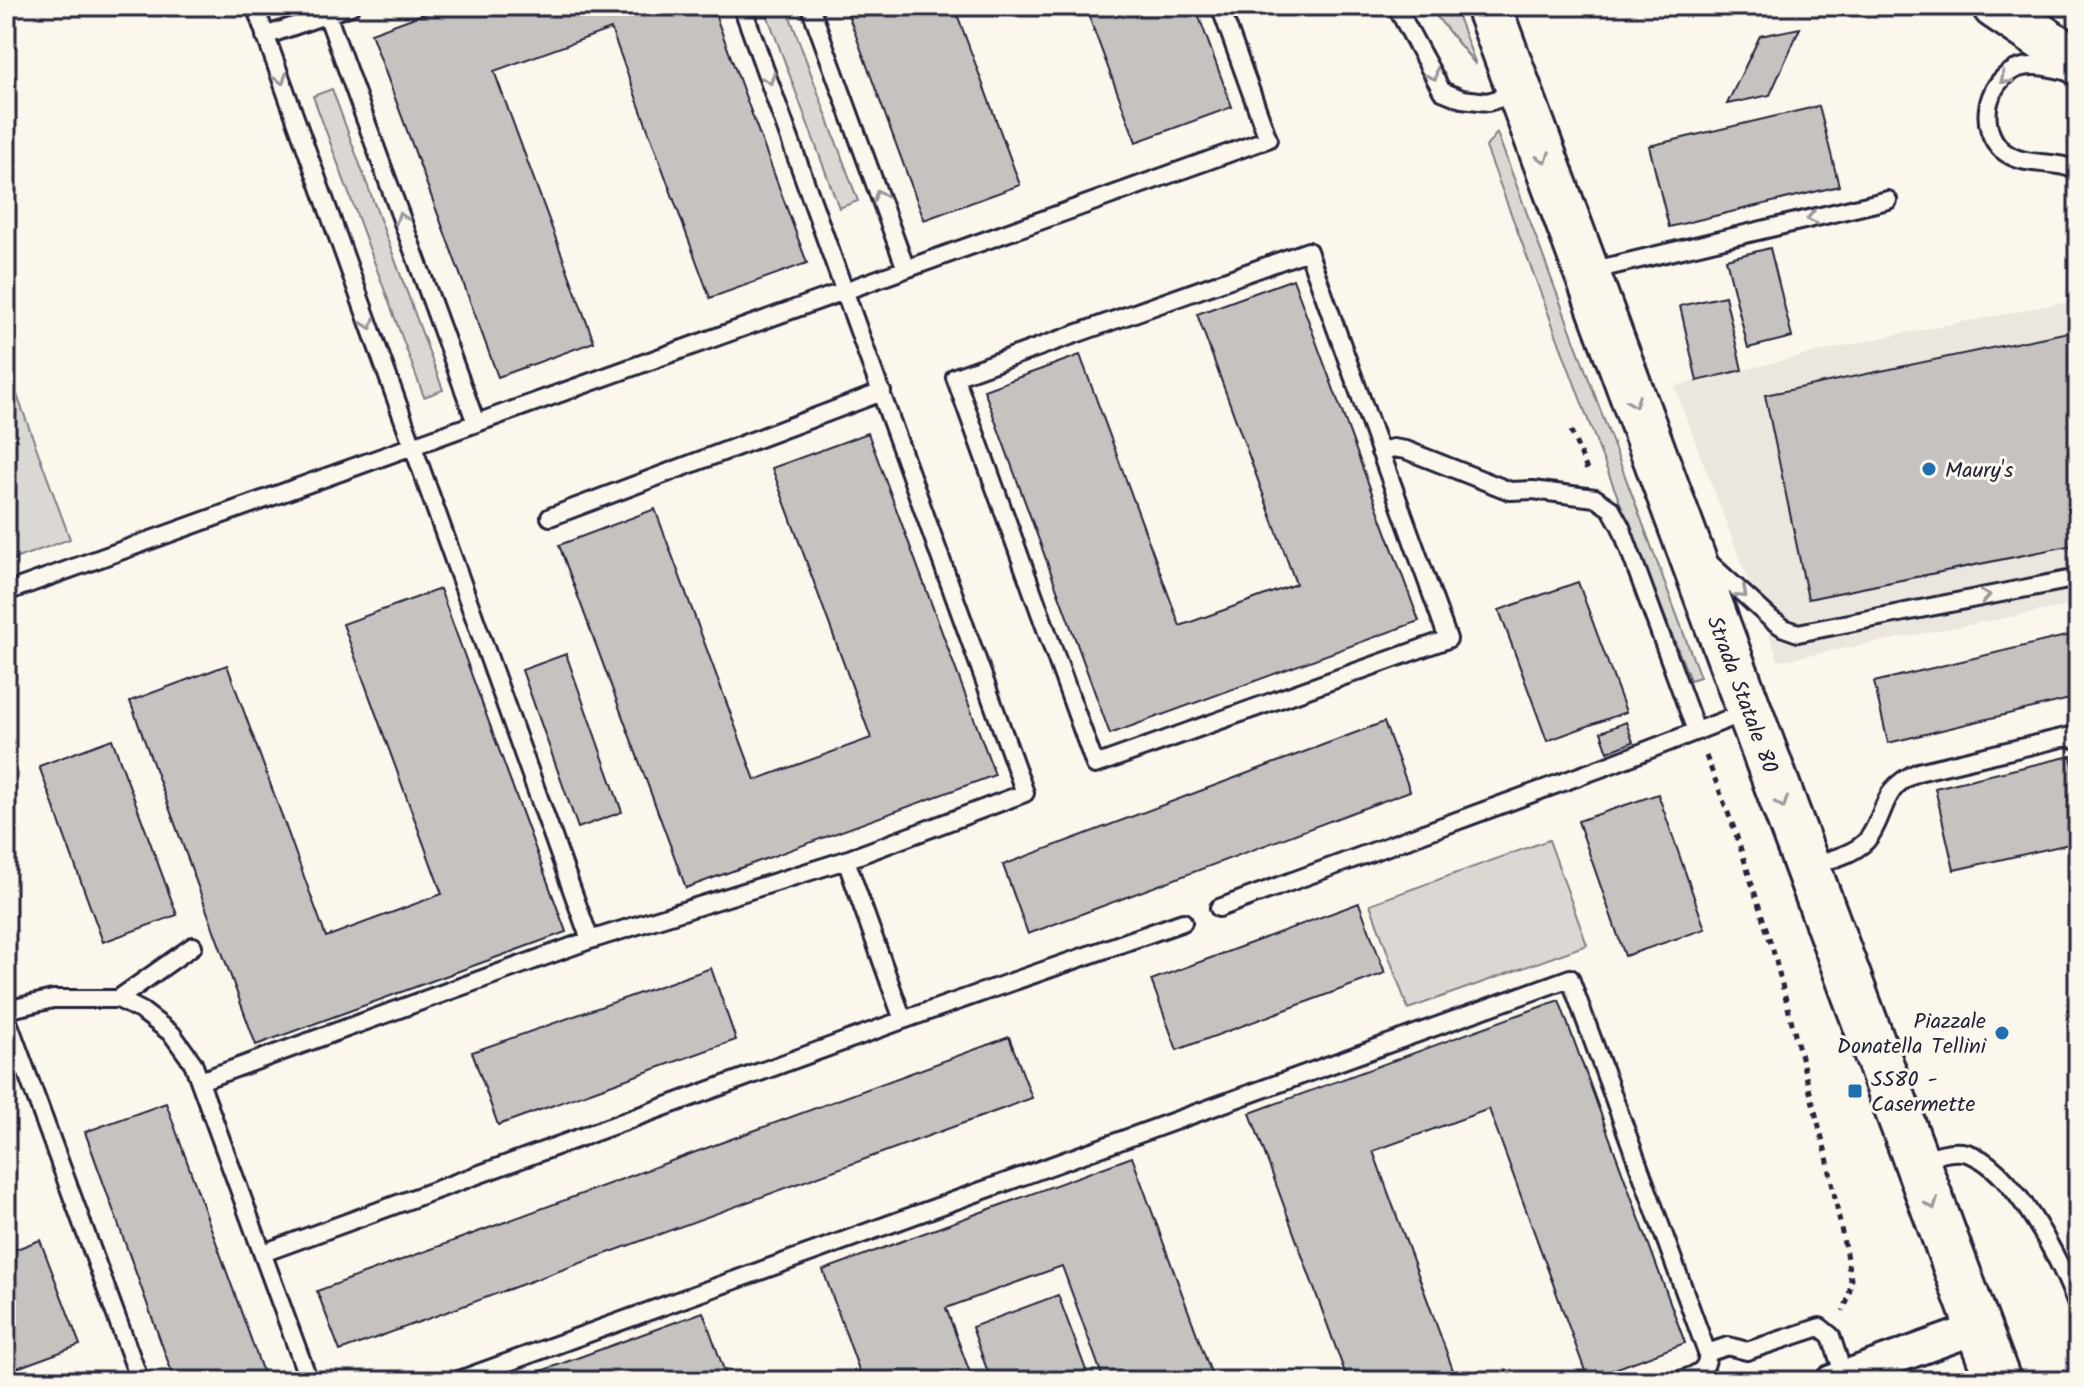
<svg xmlns="http://www.w3.org/2000/svg" width="2084" height="1387" font-family="Kalam,sans-serif">
	<style>
		.built { fill: #ebe7df }
		.green { fill: #dbd8d3; stroke: #7e7d87; stroke-width: 2 }
		.building { fill: #c6c2c0; stroke: #22223b; stroke-width: 2 }
		.lines { fill: none; stroke-linecap: round; stroke-linejoin: round }
		.service-casing { stroke: #22223b; stroke-width: 22 }
		.minor-casing { stroke: #22223b; stroke-width: 36 }
		.primary-casing { stroke: #22223b; stroke-width: 50 }
		.path { stroke: #22223b; stroke-width: 5; stroke-dasharray: 6 6; stroke-linecap: butt }
		.service { stroke: #fbf7ec; stroke-width: 16 }
		.minor { stroke: #fbf7ec; stroke-width: 30 }
		.primary { stroke: #fbf7ec; stroke-width: 44 }
		.oneway { stroke: #99979c }
		.poi-dot { fill: #1f6fb2; stroke: #fbf7ec; stroke-width: 3 }
		.labels { text-anchor: middle; stroke-width: 6; stroke-linejoin: round; paint-order: stroke }
		.poi-label { font-size: 22px; fill: #22223b; stroke: #fbf7ec; text-anchor: start }
		.street-label { font-size: 22px; fill: #22223b; stroke: #fbf7ec }
	</style>
	<rect width="100%" height="100%" fill="#fbf7ec"/>
	<filter id="ink" filterUnits="userSpaceOnUse"><feTurbulence type="fractalNoise" baseFrequency=".0125" numOctaves="2"/><feDisplacementMap in="SourceGraphic" scale="16" xChannelSelector="R" yChannelSelector="G"/><feConvolveMatrix kernelMatrix="1 2 1 2 8 2 1 2 1" color-interpolation-filters="sRGB"/></filter>
	<g filter="url(#ink)">
		<path class="built" d="M2078 300V604L1779 661 1674 386 1884 337Z"/>
		<path class="green" d="M764 6H786L858 201 839 208Z
			M1428 6H1454L1476 65Z
			M332 89 443 390 424 397 313 96Z
			M1497 133 1700 677 1690 680 1602 457 1486 147Z
			M6 365 70 539 6 562Z
			M1549 840 1587 945 1408 1009 1370 904Z"/>
		<path class="building" d="M445 6H712L807 263 710 298 611 29 494 71 594 342 498 377 371 33Z
			M845 6H954L1020 185 924 220Z
			M1085 6H1195L1232 107 1136 142Z
			M1800 28 1770 95 1727 104 1760 36Z
			M1819 106 1839 186 1669 227 1649 146Z
			M1770 248 1792 337 1748 348 1726 259Z
			M1293 279 1419 621 1110 734 984 390 1080 355 1180 626 1296 584 1197 314Z
			M1725 296 1742 370 1697 381 1680 306Z
			M2078 330V544L1808 599 1765 395Z
			M868 433 995 775 686 888 559 545 655 509 755 780 871 738 772 468Z
			M1578 582 1626 712 1547 741 1499 610Z
			M440 589 566 932 256 1045 130 701 227 665 326 937 442 894 343 624Z
			M2078 633V697L1888 743 1874 682Z
			M566 654 622 812 578 828 522 670Z
			M1384 722 1410 791 1028 934 1003 865Z
			M1626 722 1633 742 1608 752 1601 732Z
			M112 739 177 915 103 942 39 766Z
			M2071 756 2078 787V842L1954 870 1935 788Z
			M1658 794 1705 929 1625 956 1578 821Z
			M1359 903 1385 973 1177 1050 1151 980Z
			M711 968 736 1040 498 1125 472 1052Z
			M1559 1000 1685 1343 1588 1379 1489 1109 1373 1151 1457 1381H1348L1250 1113Z
			M1009 1037 1032 1098 340 1351 317 1291Z
			M166 1103 266 1381H175L85 1132Z
			M1132 1157 1214 1381H1104L1062 1266 946 1308 973 1381H863L823 1270Z
			M40 1240 80 1345 6 1372V1253Z
			M1058 1295 1090 1381H991L972 1327Z
			M703 1312 728 1381H514Z"/>
		<g class="lines">
			<g class="service-casing">
				<path id="service" d="M255 6 590 940
					M324 6 476 423
					M810 6 906 269
					M1396 6 1442 91 1462 99 1488 102 1517 93
					M265 36 351 6
					M2069 72C2052 68 2031 62 2014 70 1985 85 1978 128 2002 150 2024 169 2053 158 2078 171
					M1308 251 1448 639 1095 765 955 377Z
					M1590 271 1888 200
					M1380 452 1393 448 1406 450 1510 491 1533 490 1595 498 1611 509 1621 527 1696 731
					M550 517 882 392
					M1706 560 1772 620 1784 628 1798 633 2078 578
					M6 592 1268 139 1220 6
					M846 860 903 1020
					M1807 867C1826 860 1858 855 1870 836 1888 808 1881 788 1918 772L2066 737 2078 740
					M1219 908 1604 767 1746 712
					M118 999 193 946
					M6 1010 53 999H118L142 1011 172 1034 193 1063 309 1381
					M6 1016 140 1381
					M200 1081 590 940 846 860 1025 793 742 6
					M1918 1162C1933 1156 1950 1149 1967 1153 2012 1165 2064 1266 2078 1308
					M263 1253 903 1020 1183 922
					M1707 1353 1728 1346 1747 1351 1820 1327 1831 1336 1844 1376
					M456 1381 1570 978 1707 1353C1709 1372 1694 1375 1678 1381"/>
			</g>
			<g class="minor-casing">
				<path id="minor" d="M1831 1381 1978 1328"/>
			</g>
			<g class="primary-casing">
				<g id="primary">
					<path id="s1" d="M1488 6 1998 1381"/>
					<path d="M1995 6 2078 62"/>
				</g>
			</g>
			<path class="path" d="M1571 431 1587 470
				M1706 756 1735 831 1773 950 1827 1157 1851 1279 1849 1297 1843 1311"/>
			<use href="#service" class="service"/>
			<use href="#minor" class="minor"/>
			<use href="#primary" class="primary"/>
		</g>
		<defs><path id="oneway-chevron" d="M-2-3.5L2.5 0L-2 3.5" fill="none" stroke-width="1.6" stroke-linecap="round" stroke-linejoin="round" transform="scale(2)"/></defs>
		<g class="oneway">
			<use href="#oneway-chevron" transform="translate(1433 75) rotate(61)"/>
			<use href="#oneway-chevron" transform="translate(281 79) rotate(70)"/>
			<use href="#oneway-chevron" transform="translate(769 79) rotate(70)"/>
			<use href="#oneway-chevron" transform="translate(2005 79) rotate(138)"/>
			<use href="#oneway-chevron" transform="translate(1544 158) rotate(70)"/>
			<use href="#oneway-chevron" transform="translate(879 195) rotate(-110)"/>
			<use href="#oneway-chevron" transform="translate(401 218) rotate(-110)"/>
			<use href="#oneway-chevron" transform="translate(1812 218) rotate(167)"/>
			<use href="#oneway-chevron" transform="translate(369 324) rotate(70)"/>
			<use href="#oneway-chevron" transform="translate(1634 402) rotate(70)"/>
			<use href="#oneway-chevron" transform="translate(1742 593) rotate(42)"/>
			<use href="#oneway-chevron" transform="translate(1985 596) rotate(-11)"/>
			<use href="#oneway-chevron" transform="translate(1782 803) rotate(70)"/>
			<use href="#oneway-chevron" transform="translate(1932 1204) rotate(69)"/>
		</g>
	</g>
	<g class="poi-dot">
		<circle cx="1929" cy="469" r="8"/>
		<circle cx="2002" cy="1033" r="8"/>
		<rect x="1847" y="1083" width="16" height="16" rx="4"/>
	</g>
	<g class="labels">
		<g class="poi-label">
			<text x="1945" y="477">Maury's</text>
			<text x="1986" y="1028" text-anchor="end">Piazzale<tspan x="1986" dy="25">Donatella Tellini</tspan></text>
			<text x="1871" y="1086">SS80 -<tspan x="1871" dy="25">Casermette</tspan></text>
		</g>
		<g class="street-label">
			<text dy="8" stroke="none"><textPath href="#s1" startOffset="734">Strada Statale 80</textPath></text>
		</g>
	</g>
	<rect width="2084" height="1387" fill="none" stroke="#fbf7ec" stroke-width="32"/>
	<rect x="16" y="16" width="2052" height="1355" fill="none" stroke="#22223b" stroke-width="3" filter="url(#ink)"/>
</svg>
